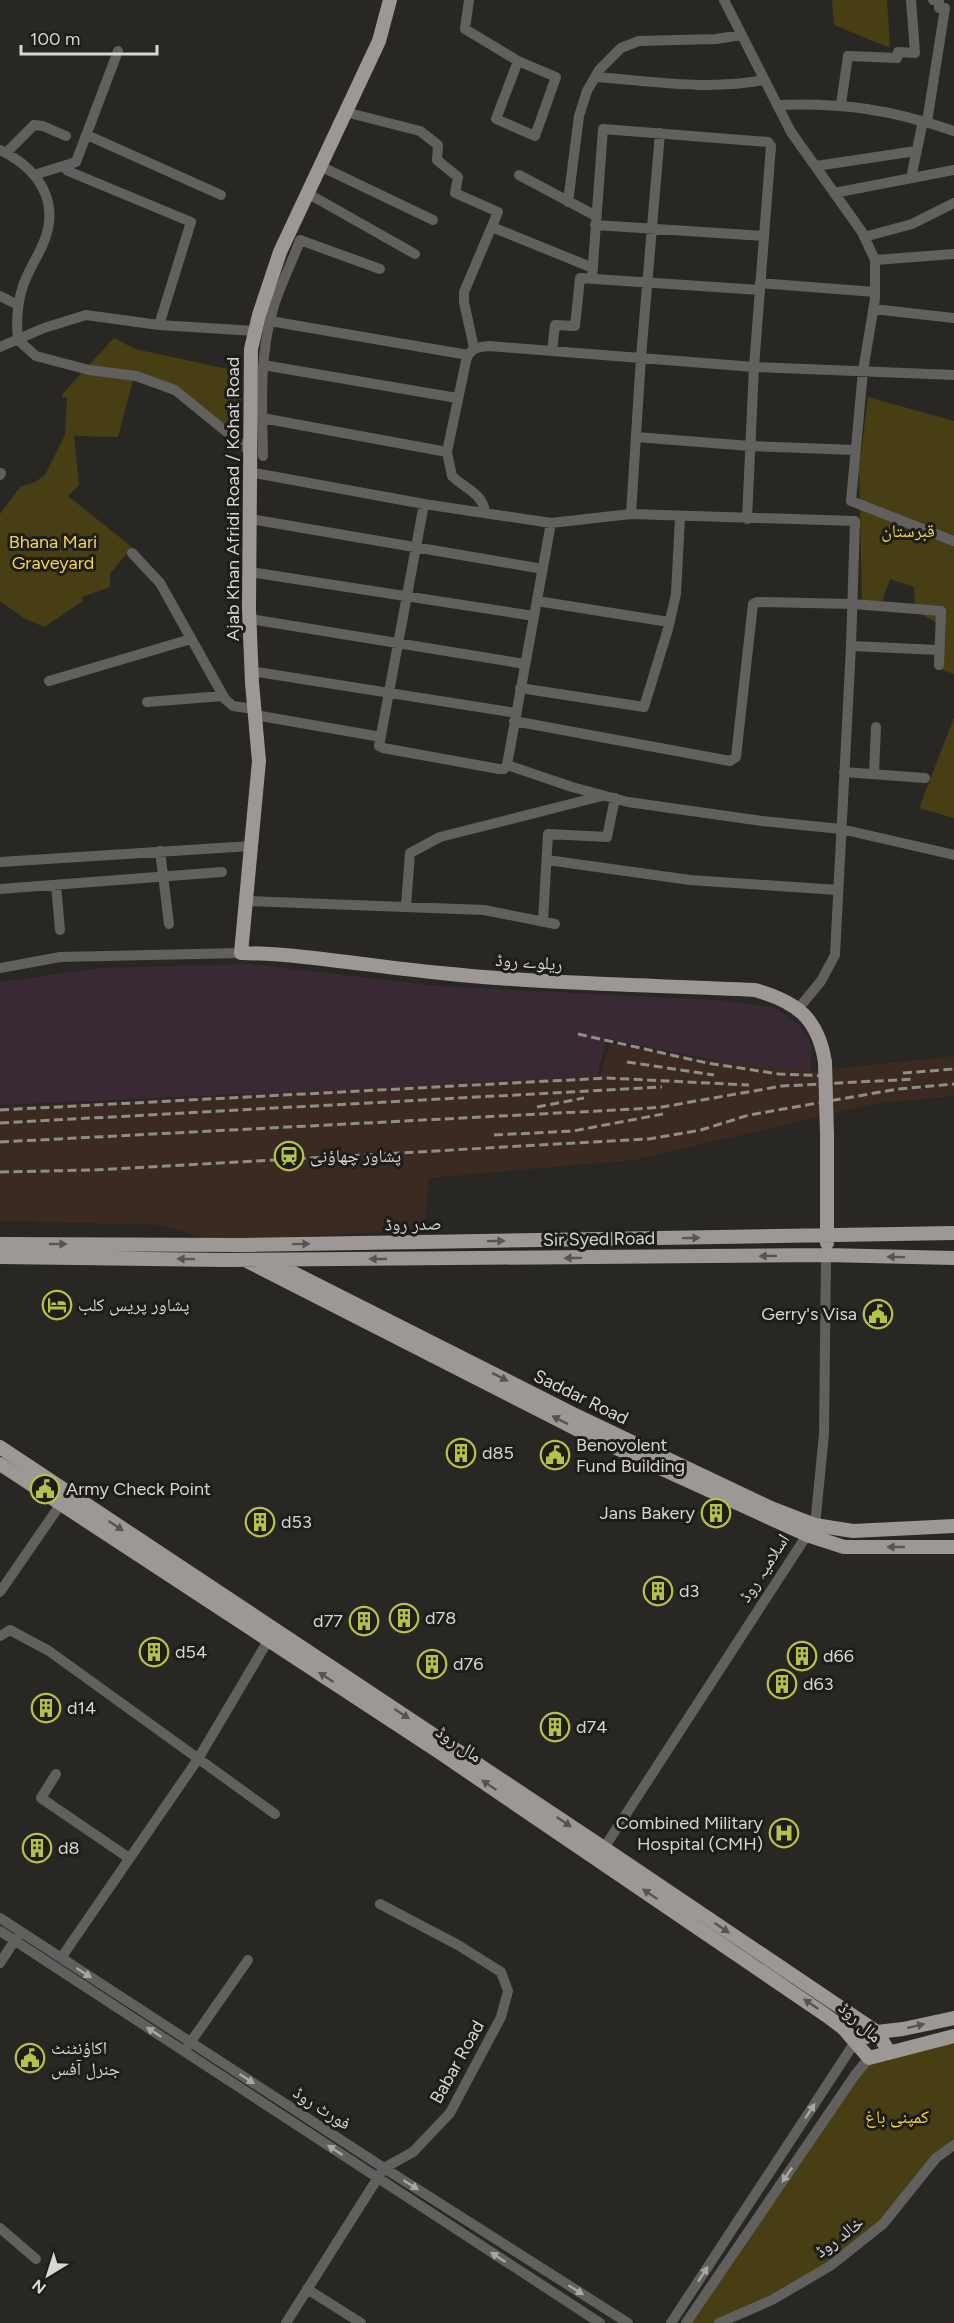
<svg xmlns="http://www.w3.org/2000/svg" width="954" height="2323" font-family="Figtree,'Noto Naskh Arabic',sans-serif">
	<style>
		.commercial { fill: #382934 }
		.industrial { fill: #3b2a22 }
		.green { fill: #473f13 }
		.lines { fill: none; stroke-linecap: round; stroke-linejoin: round }
		.minor { stroke: #62605e; stroke-width: 10 }
		.major { stroke: #9d9895; stroke-width: 14 }
		.rail { stroke: #8e8d8a; stroke-width: 3; stroke-dasharray: 9 4.5; stroke-linecap: butt }
		.major-bridge { stroke: #9d9895; stroke-width: 14 }
		.oneway { fill: #575451 }
		.oneway2 { fill: #a8a7a4 }
		.labels { text-anchor: middle; stroke-width: 6; stroke-linejoin: round; paint-order: stroke }
		.street-label { font-size: 18px; fill: #d6d6d3; stroke: #1e1d19 }
		.park-label { font-size: 18px; fill: #f2d649; stroke: #1e1d19 }
		.poi-label { font-size: 18px; fill: #d6d6d3; stroke: #1e1d19; text-anchor: start }
	</style>
	<rect width="100%" height="100%" fill="#282723"/>
	<path class="commercial" d="M251 964 439 986 719 1000 774 1007 799 1025 808 1036 812 1047 811 1079 606 1039 597 1079 0 1105V982L99 968Z"/>
	<path class="industrial" d="M610 1044 701 1059 814 1071 954 1056V1096L875 1104 634 1160 429 1178 424 1230 211 1241 164 1225 0 1221V1107L134 1101 600 1075Z"/>
	<path class="green" d="M832 0H887L890 48 834 25Z
		M114 338 135 349 241 372V451L175 390 134 377 118 437 74 436 79 485 68 496 132 547 110 574V587L82 597 83 601 44 627 24 618 0 601V514L20 487 35 482 45 475 65 435 67 398 61 397 64 392Z
		M868 397 954 421V674L936 668 943 626 915 611 914 587 890 579 882 601 862 604 859 469Z
		M954 718V818L919 808Z
		M954 2038V2145L883 2224 799 2286 717 2323H687L869 2058Z"/>
	<g class="lines">
		<path class="minor" d="M469 0 465 29 518 61 556 77 535 136 496 119 518 61
			M724 0 791 132 862 232 875 260V299L863 371 851 501 954 541
			M595 77C653 81 707 91 764 80
			M841 104 848 56 897 58 898 52 915 53 911 0
			M777 105C841 102 893 110 954 131
			M345 112 420 131 438 145 437 160 458 177 455 193 498 212 464 292V302L474 348
			M927 122 945 8H939V1L933 0
			M87 135 221 195
			M0 150C39 169 61 202 43 244 37 258 28 271 23 286 17 304 16 321 18 340L36 356 89 370 136 376 175 390 251 452
			M6 153 34 125 43 126 66 136
			M63 166 68 171 191 222 159 325
			M320 166 433 220
			M816 166 916 151
			M34 175 76 162 118 51
			M519 175 596 216
			M911 178 923 121
			M307 193 415 254
			M834 193 954 170
			M568 202 579 116 587 91 599 70 621 48 639 41 716 39 742 35
			M595 225 764 236
			M492 227 593 268
			M864 237 912 224 954 203
			M875 260 954 254
			M592 278 603 129 768 142 771 146 754 367 747 519
			M760 283 875 292
			M0 296 18 305
			M873 309 954 318
			M270 321 468 355
			M0 347 44 328 86 315 159 325 255 331
			M552 351 555 325 575 326 580 278 760 290
			M263 365 457 398
			M262 418 447 452
			M636 437 750 446 855 450
			M263 456C262 407 259 356 273 309 280 285 292 263 300 240L380 269
			M249 472 424 504 551 523 631 514 855 521 851 646 835 955 821 981 798 1009
			M0 475 1 473
			M424 504 379 746 383 748 499 769H504L507 765 551 523
			M485 513C484 494 464 488 452 476L447 452 466 361C469 349 477 347 489 346L754 367 954 375
			M631 514 641 357 660 133
			M250 519 543 569
			M132 553 160 583 225 699 233 706 254 709
			M250 572 534 616
			M537 601 669 622
			M250 619 525 664
			M851 646 939 650
			M251 671 516 713
			M49 681 191 639
			M520 688 644 707 668 629 676 594 680 517
			M147 702 223 696
			M255 715 381 737
			M514 721 730 761 736 757 753 604 757 602 853 604 941 611 939 665
			M507 765 572 787 628 802 762 821 841 829 954 855
			M844 772 925 778
			M874 774 876 727
			M160 851 169 924
			M547 860 690 880 838 890
			M0 862 251 846
			M56 885 60 930
			M0 889 222 872
			M246 901 484 910 555 924
			M406 906 410 853 440 837 602 796
			M543 921 548 834 607 837 615 798
			M0 968 60 957 241 953
			M0 1592 60 1505
			M0 1636 10 1630 49 1651 275 1814
			M56 1774 41 1798 129 1858
			M604 1848 807 1535 815 1525 824 1434 826 1255
			M0 1918 384 2168 628 2323
			M0 1931 600 2323
			M61 1958 198 1759 269 1639
			M0 1963 17 1937
			M188 2046 248 1960
			M0 2228 36 2259
			M307 2289 361 2323
			M286 2323 384 2168 413 2152 450 2113 501 2017 508 1991 501 1972 458 1945 380 1904
			M671 2323 855 2042
			M686 2323 855 2075 869 2058
			M719 2323 772 2300 830 2266 883 2224 936 2158 954 2145"/>
		<path class="major" d="M390 0 379 41 280 252 259 315 251 349 249 609 252 683 259 761 241 953C308 954 374 967 441 973 545 984 650 985 755 990 797 1002 818 1018 825 1062
			M827 1243V1135
			M0 1244 242 1245 954 1233
			M0 1257 224 1260 826 1255 954 1258
			M247 1261 594 1438 807 1535 844 1547H954
			M270 1261 573 1414 771 1508 815 1525 853 1531 954 1526
			M0 1447 604 1848 877 2032 889 2052
			M0 1464 439 1752 827 2016 843 2028 869 2058 954 2036
			M855 2042 877 2032 903 2029 954 2018"/>
		<path class="rail" d="M578 1034 707 1063 779 1074 828 1076
			M627 1062 714 1075
			M903 1073 954 1069
			M537 1107 584 1098
			M0 1110 607 1078 749 1085
			M0 1123 662 1087
			M494 1135 573 1131 663 1114
			M0 1142 636 1109 662 1107 782 1086 915 1079
			M0 1172 93 1170 649 1139 701 1130 749 1115 898 1089 954 1084"/>
		<path class="major-bridge" d="M825 1062 827 1135"/>
	</g>
	<defs><path id="oneway-solid" d="M-6-.8H1V-3.2L6.5 0L1 3.2V.8H-6Z" transform="scale(1.5)"/></defs>
	<g class="oneway">
		<use href="#oneway-solid" transform="translate(691 1238) rotate(-1)"/>
		<use href="#oneway-solid" transform="translate(496 1241) rotate(-1)"/>
		<use href="#oneway-solid" transform="translate(58 1244)"/>
		<use href="#oneway-solid" transform="translate(301 1244) rotate(-1)"/>
		<use href="#oneway-solid" transform="translate(768 1256) rotate(179)"/>
		<use href="#oneway-solid" transform="translate(896 1257) rotate(-179)"/>
		<use href="#oneway-solid" transform="translate(573 1258) rotate(179)"/>
		<use href="#oneway-solid" transform="translate(186 1259) rotate(-179)"/>
		<use href="#oneway-solid" transform="translate(378 1259) rotate(-180)"/>
		<use href="#oneway-solid" transform="translate(500 1377) rotate(27)"/>
		<use href="#oneway-solid" transform="translate(560 1420) rotate(-153)"/>
		<use href="#oneway-solid" transform="translate(116 1526) rotate(33)"/>
		<use href="#oneway-solid" transform="translate(896 1547) rotate(-180)"/>
		<use href="#oneway-solid" transform="translate(326 1677) rotate(-147)"/>
		<use href="#oneway-solid" transform="translate(402 1714) rotate(33)"/>
		<use href="#oneway-solid" transform="translate(489 1785) rotate(-146)"/>
		<use href="#oneway-solid" transform="translate(564 1822) rotate(34)"/>
		<use href="#oneway-solid" transform="translate(650 1894) rotate(-146)"/>
		<use href="#oneway-solid" transform="translate(722 1928) rotate(34)"/>
		<use href="#oneway-solid" transform="translate(811 2004) rotate(-146)"/>
		<use href="#oneway-solid" transform="translate(916 2026) rotate(-13)"/>
	</g>
	<g class="oneway2">
		<use href="#oneway-solid" transform="translate(84 1973) rotate(33)"/>
		<use href="#oneway-solid" transform="translate(154 2032) rotate(-147)"/>
		<use href="#oneway-solid" transform="translate(247 2079) rotate(33)"/>
		<use href="#oneway-solid" transform="translate(810 2111) rotate(-57)"/>
		<use href="#oneway-solid" transform="translate(335 2150) rotate(-147)"/>
		<use href="#oneway-solid" transform="translate(787 2175) rotate(124)"/>
		<use href="#oneway-solid" transform="translate(411 2185) rotate(32)"/>
		<use href="#oneway-solid" transform="translate(498 2257) rotate(-147)"/>
		<use href="#oneway-solid" transform="translate(703 2274) rotate(-57)"/>
		<use href="#oneway-solid" transform="translate(576 2290) rotate(32)"/>
	</g>
	<defs>
		<g id="station-ring" transform="scale(1.5)"><circle r="9.5" fill="#1e1d19" stroke="#b4c24a" stroke-width="1.5"/><path d="M-3-6H3Q5-6 5-4V2Q5 4 3 4L4.5 6H3L1.5 4h-3L-3 6H-4.5L-3 4Q-5 4-5 2V-4Q-5-6-3-6ZM-3.5-4v3h7v-3ZM-3.5 1v1.5H-2V1ZM2 1v1.5H3.5V1Z" fill="#b4c24a"/></g>
		<g id="hotel-ring" transform="scale(1.5)"><circle r="9.5" fill="#1e1d19" stroke="#b4c24a" stroke-width="1.5"/><path d="M-6-4.5h1.5V1H6V5H4.5V3h-9V5H-6ZM-4 0a1.8 1.8 0 1 1 3.6 0ZM.5 0V-2.5h3Q6-2.5 6 0Z" fill="#b4c24a"/></g>
		<g id="civic-ring" transform="scale(1.5)"><circle r="9.5" fill="#1e1d19" stroke="#b4c24a" stroke-width="1.5"/><path d="M-.6-6.5H3V-4.5H.6V-3L4-1V1h2V6H-6V1h2V-1L-.6-3ZM-1.2 2.5V6h2.4V2.5Z" fill="#b4c24a"/></g>
		<g id="building-ring" transform="scale(1.5)"><circle r="9.5" fill="#1e1d19" stroke="#b4c24a" stroke-width="1.5"/><path d="M-4-6H4V6H1V3H-1V6H-4ZM-2.5-4.3h1.7v1.8h-1.7ZM.8-4.3h1.7v1.8H.8ZM-2.5-1h1.7V.8h-1.7ZM.8-1h1.7V.8H.8Z" fill="#b4c24a"/></g>
		<g id="hospital-ring" transform="scale(1.5)"><circle r="9.5" fill="#1e1d19" stroke="#b4c24a" stroke-width="1.5"/><path d="M-5-5h3v3.5h4V-5h3V5h-3V1.5h-4V5h-3Z" fill="#b4c24a"/></g>
	</defs>
	<g fill-rule="evenodd">
		<use href="#station-ring" x="289" y="1156"/>
		<use href="#hotel-ring" x="57" y="1305"/>
		<use href="#civic-ring" x="878" y="1314"/>
		<use href="#building-ring" x="461" y="1453"/>
		<use href="#civic-ring" x="555" y="1455"/>
		<use href="#civic-ring" x="45" y="1489"/>
		<use href="#building-ring" x="716" y="1513"/>
		<use href="#building-ring" x="260" y="1522"/>
		<use href="#building-ring" x="658" y="1591"/>
		<use href="#building-ring" x="404" y="1618"/>
		<use href="#building-ring" x="364" y="1621"/>
		<use href="#building-ring" x="154" y="1652"/>
		<use href="#building-ring" x="802" y="1656"/>
		<use href="#building-ring" x="432" y="1664"/>
		<use href="#building-ring" x="782" y="1684"/>
		<use href="#building-ring" x="46" y="1708"/>
		<use href="#building-ring" x="555" y="1727"/>
		<use href="#hospital-ring" x="784" y="1833"/>
		<use href="#building-ring" x="37" y="1848"/>
		<use href="#civic-ring" x="30" y="2058"/>
	</g>
	<g class="labels">
		<g class="street-label">
			<text transform="translate(233 499) rotate(-90)" y="6">Ajab Khan Afridi Road / Kohat Road</text>
			<text transform="translate(529 962) rotate(4)" y="6">ریلوے روڈ</text>
			<text transform="translate(413 1224) rotate(-1)" y="6">صدر روڈ</text>
			<text transform="translate(599 1239) rotate(-1)" y="6">Sir Syed Road</text>
			<text transform="translate(581 1397) rotate(26)" y="6">Saddar Road</text>
			<text transform="translate(764 1568) rotate(-57)" y="6">اسلامیہ روڈ</text>
			<text transform="translate(459 1744) rotate(34)" y="6">مال روڈ</text>
			<text transform="translate(860 2022) rotate(42)" y="6">مال روڈ</text>
			<text transform="translate(457 2062) rotate(-61)" y="6">Babar Road</text>
			<text transform="translate(322 2108) rotate(33)" y="6">فورٹ روڈ</text>
			<text transform="translate(839 2237) rotate(-37)" y="6">خالد روڈ</text>
		</g>
		<g class="park-label">
			<text x="908" y="537">قبرستان</text>
			<text x="53" y="548">Bhana Mari<tspan x="53" dy="21">Graveyard</tspan></text>
			<text x="897" y="2123">کمپنی باغ</text>
		</g>
		<g class="poi-label">
			<text x="310" y="1162">پشاور چھاؤنی</text>
			<text x="78" y="1311">پشاور پریس کلب</text>
			<text x="857" y="1320" text-anchor="end">Gerry's Visa</text>
			<text x="576" y="1451">Benovolent<tspan x="576" dy="21">Fund Building</tspan></text>
			<text x="482" y="1459">d85</text>
			<text x="66" y="1495">Army Check Point</text>
			<text x="695" y="1519" text-anchor="end">Jans Bakery</text>
			<text x="281" y="1528">d53</text>
			<text x="679" y="1597">d3</text>
			<text x="425" y="1624">d78</text>
			<text x="343" y="1627" text-anchor="end">d77</text>
			<text x="175" y="1658">d54</text>
			<text x="823" y="1662">d66</text>
			<text x="453" y="1670">d76</text>
			<text x="803" y="1690">d63</text>
			<text x="67" y="1714">d14</text>
			<text x="576" y="1733">d74</text>
			<text x="763" y="1829" text-anchor="end">Combined Military<tspan x="763" dy="21">Hospital (CMH)</tspan></text>
			<text x="58" y="1854">d8</text>
			<text x="51" y="2054">اکاؤنٹنٹ<tspan x="51" dy="21">جنرل آفس</tspan></text>
		</g>
	</g>
	<g transform="translate(48 2275) rotate(218)" stroke="#1e1d19" stroke-width="4.5" paint-order="stroke">
	<path d="M0-4.5L10 22L0 15L-10 22Z" fill="#d6d6d3"/>
	<text y="-9" font-size="16" font-weight="bold" text-anchor="middle" fill="#d6d6d3">N</text>
	</g>
	<path d="M21 45v9h136v-9" fill="none" stroke="#d6d6d3" stroke-width="3"/>
	<text x="30" y="45" font-size="18" fill="#d6d6d3" stroke="#1e1d19" stroke-width="4.5" paint-order="stroke">100 m</text>
</svg>
